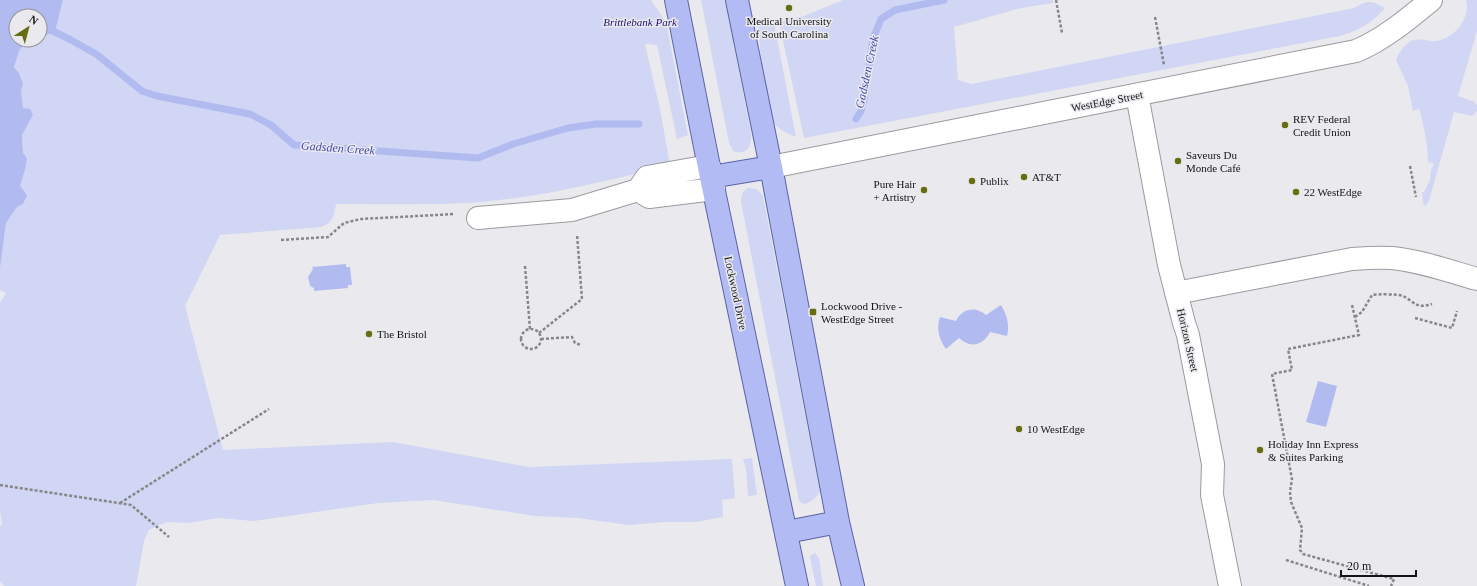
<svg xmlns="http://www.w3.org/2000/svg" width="1477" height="586" font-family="'Times New Roman',serif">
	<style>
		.green { fill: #d0d6f4 }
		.water { fill: #b1bbf0 }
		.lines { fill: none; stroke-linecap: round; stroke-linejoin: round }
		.stream { stroke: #b1bbf0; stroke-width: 7 }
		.minor-casing { stroke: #9a9b9e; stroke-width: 24 }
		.major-casing { stroke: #5a63a2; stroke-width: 24 }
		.path { stroke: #87878a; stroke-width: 2.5; stroke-dasharray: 3 2; stroke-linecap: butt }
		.minor { stroke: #fff; stroke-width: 22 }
		.major { stroke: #b3bbf5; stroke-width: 22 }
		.poi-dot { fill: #666d12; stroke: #eaeaee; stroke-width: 1.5 }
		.labels { text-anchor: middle; stroke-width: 3; stroke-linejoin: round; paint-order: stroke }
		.poi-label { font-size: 11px; fill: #131415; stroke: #eaeaee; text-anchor: start }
		.park-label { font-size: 11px; font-style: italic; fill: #1d0e73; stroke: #eaeaee }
		.street-label { font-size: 11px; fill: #131415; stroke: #eaeaee }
		.water-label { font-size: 12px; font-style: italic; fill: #4348ac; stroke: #eaeaee }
	</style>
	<rect width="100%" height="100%" fill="#eaeaee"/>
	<path class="green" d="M63 0H651L666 22 688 135 677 139 657 45 645 44 660 109 670 165C604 182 538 198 470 203 426 205 381 204 336 204 334 216 333 223 321 227L220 235 185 306 223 450 393 442 529 467 732 459 735 498 722 500 723 517 696 522H665L629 525 578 518 535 516 433 500 378 503 254 521 218 518 189 523 167 522 149 530 144 541 136 586H4L0 581V527L2 523 0 511V303L6 293 0 290V269L6 223 17 207 23 204 20 186 25 170 23 153 22 135 33 115 23 109C22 103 20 97 21 92 22 78 24 78 14 67L20 49 33 40H40V37L55 32Z
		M701 0H725L751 133C752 146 748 156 733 151L729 143Z
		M843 0H1053V3L1021 8 954 27 958 80 972 84 1354 8C1368 0 1371 0 1385 8 1371 24 1360 30 1340 36L804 138 779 22 804 16Z
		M1466 0H1477V31L1458 96 1475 102 1477 105V111L1472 116 1454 112 1429 201 1425 207 1423 202 1422 192H1424L1430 180 1431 170 1434 164 1432 163 1428 162C1428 145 1424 128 1420 111L1419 109 1413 111 1408 86 1396 60C1399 52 1404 45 1411 41 1420 37 1428 42 1436 41 1454 39 1471 18 1466 0Z
		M774 23 796 137 783 131 774 124 762 68 758 27Z
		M748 188 757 189 763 196 820 492C815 499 811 503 803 504L799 501 741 202C741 196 742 191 748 188Z
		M752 458 757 495 748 496 746 469 743 459Z
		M815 553 819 558 823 586H816L810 557 811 555Z"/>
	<path class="water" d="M0 0H63L55 32 40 37V16H16V40H33L20 49 14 67 19 73 23 83 21 91 23 108 30 109 33 115 22 135 23 153 27 158 25 170 20 186 27 195 23 204 17 207 6 223 0 269Z
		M346 264V267H350L352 285H348V288L314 291V288L310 286 308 277 313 269 312 267Z
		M1001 305C1007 315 1010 325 1007 336L990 332C984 345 970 349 959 338L946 349C939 339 936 329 940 317L956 321C962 308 976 306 986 315Z
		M1318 381 1337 386 1326 427 1306 422Z"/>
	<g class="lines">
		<path class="stream" d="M40 26 45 27 71 40 96 54 142 91 157 96 250 114 271 125 294 145 478 158 513 144 568 128 596 124H639
			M856 119 861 111 864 100 873 39 881 19 895 10 944 0"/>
		<g class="minor-casing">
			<path id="minor" d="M1137 95 1169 265 1184 323 1188 335 1213 464 1212 495 1230 586
				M709 166 647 177 638 190 649 197 714 189
				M771 167 1356 51C1383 40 1408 19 1431 0
				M478 218 572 210 638 190
				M1176 293 1352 259C1365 258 1379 257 1392 258 1421 261 1449 271 1477 279"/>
		</g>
		<g class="major-casing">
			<path id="major" d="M676 0 711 177 797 586
				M737 0 771 167 838 522 853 586
				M711 177 771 167
				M787 532 838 522"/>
		</g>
		<path class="path" d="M1056 0 1062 33
			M1155 17 1164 65
			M1410 166 1416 197
			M281 240 328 237 344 223 361 219 455 214
			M525 266 530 329
			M1352 305 1359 335 1288 349 1292 370 1272 374 1292 479 1290 492 1291 502 1302 528 1300 550 1303 554 1394 579 1391 586
			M1355 317 1362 312 1372 295C1378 294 1398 294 1403 296 1416 303 1416 309 1432 304
			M1415 318 1452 328 1457 311
			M521 339a10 10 0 1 1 20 0a10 10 0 1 1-20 0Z
			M539 333 582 299 577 234
			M541 339 572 337 575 343 581 345
			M0 485 131 505 169 537
			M120 503 269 409
			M1286 560 1369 586"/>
		<use href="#minor" class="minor"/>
		<use href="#major" class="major"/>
	</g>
	<g class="poi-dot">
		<circle cx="789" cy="8" r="4"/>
		<circle cx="1285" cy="125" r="4"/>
		<circle cx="1178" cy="161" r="4"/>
		<circle cx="1024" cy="177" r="4"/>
		<circle cx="972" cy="181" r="4"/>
		<circle cx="924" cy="190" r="4"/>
		<circle cx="1296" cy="192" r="4"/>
		<rect x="809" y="308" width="8" height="8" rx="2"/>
		<circle cx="369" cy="334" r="4"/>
		<circle cx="1019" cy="429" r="4"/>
		<circle cx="1260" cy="450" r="4"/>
	</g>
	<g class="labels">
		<g class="poi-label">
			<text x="789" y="25" text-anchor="middle">Medical University<tspan x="789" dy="13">of South Carolina</tspan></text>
			<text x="1293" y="123">REV Federal<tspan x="1293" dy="13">Credit Union</tspan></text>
			<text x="1186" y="159">Saveurs Du<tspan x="1186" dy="13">Monde Café</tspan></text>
			<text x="1032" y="181">AT&amp;T</text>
			<text x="980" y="185">Publix</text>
			<text x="916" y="188" text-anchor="end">Pure Hair<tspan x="916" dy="13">+ Artistry</tspan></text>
			<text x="1304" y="196">22 WestEdge</text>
			<text x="821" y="310">Lockwood Drive -<tspan x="821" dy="13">WestEdge Street</tspan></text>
			<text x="377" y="338">The Bristol</text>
			<text x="1027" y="433">10 WestEdge</text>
			<text x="1268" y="448">Holiday Inn Express<tspan x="1268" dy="13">&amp; Suites Parking</tspan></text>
		</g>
		<g class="park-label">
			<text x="640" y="26">Brittlebank Park</text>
		</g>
		<g class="street-label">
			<text transform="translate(1107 101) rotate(-11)" y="4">WestEdge Street</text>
			<text transform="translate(736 293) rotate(78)" y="4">Lockwood Drive</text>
			<text transform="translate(1188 340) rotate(77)" y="4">Horizon Street</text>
		</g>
		<g class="water-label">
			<text transform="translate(867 72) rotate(-78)" y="4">Gadsden Creek</text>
			<text transform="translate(338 148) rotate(4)" y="4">Gadsden Creek</text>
		</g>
	</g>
	<g transform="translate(28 28) rotate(36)"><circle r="19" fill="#eaeaee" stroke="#949497"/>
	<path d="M0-3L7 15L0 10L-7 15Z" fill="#666d12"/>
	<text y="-6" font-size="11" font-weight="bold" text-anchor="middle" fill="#131415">N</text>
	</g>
	<path d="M1341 570v6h75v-6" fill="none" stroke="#131415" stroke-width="2"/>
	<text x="1347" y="570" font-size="12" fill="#131415" stroke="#eaeaee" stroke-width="3" paint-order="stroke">20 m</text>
</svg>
